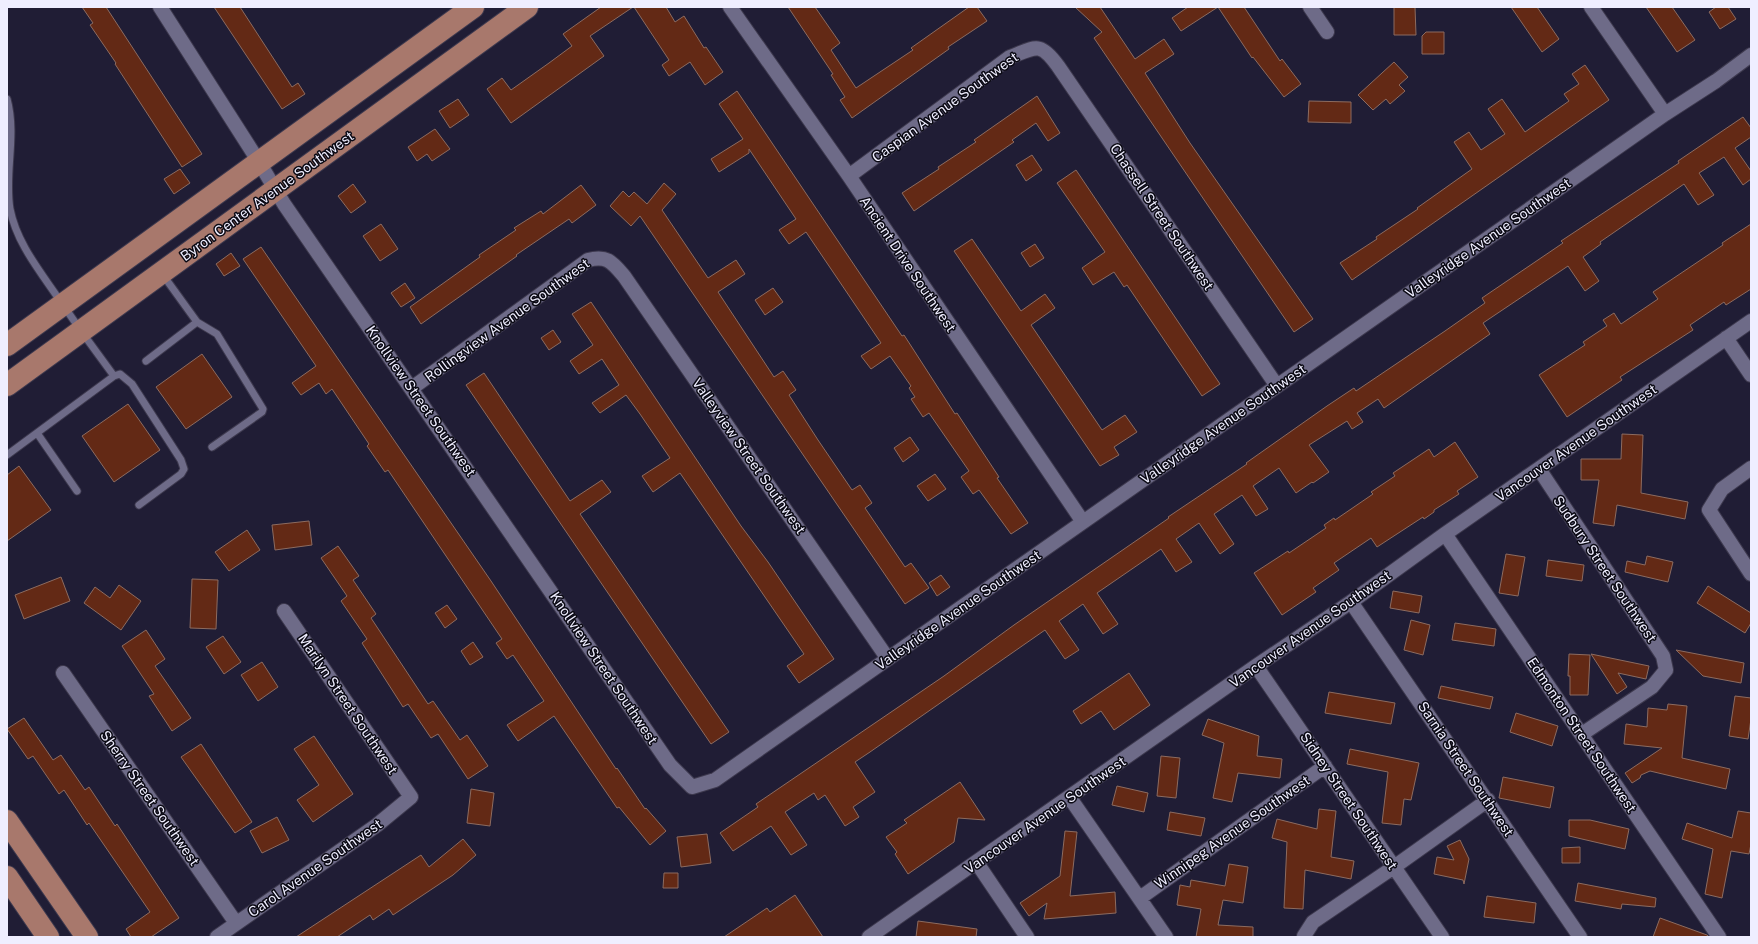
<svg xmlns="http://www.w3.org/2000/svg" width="1758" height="944" font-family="'Public Sans',sans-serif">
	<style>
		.building { fill: #632915; stroke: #8c6b60 }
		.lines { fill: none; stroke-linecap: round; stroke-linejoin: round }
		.lane-casing { stroke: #3d394e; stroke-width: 9 }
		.street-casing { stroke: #3d394e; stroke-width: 16 }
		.primary-casing { stroke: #3d394e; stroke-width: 24 }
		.lane { stroke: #6e6b88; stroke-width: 7 }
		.street { stroke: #6e6b88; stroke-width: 14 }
		.primary { stroke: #a8786c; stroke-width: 22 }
		.labels { text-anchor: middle; stroke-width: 3; stroke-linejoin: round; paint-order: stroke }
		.street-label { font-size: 14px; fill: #efeeff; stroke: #0a0913 }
	</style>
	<rect width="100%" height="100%" fill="#201d35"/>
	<path class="building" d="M82 7H106L202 154 182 167 115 64 116 63 90 25 93 23Z
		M214 7H240L292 87 298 83 305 94 282 109Z
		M601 7H633L590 36 604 56 511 123 487 89 502 78 511 90 549 63 572 46 563 34Z
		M634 7H666L675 22 684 16 704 48 706 47 723 72 705 85 690 62 669 76 662 65 669 60Z
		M788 7H815L840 43 831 50 856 88 913 50 911 48 969 7H977L987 21 948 47 949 49 852 118 840 100 845 97 831 75 833 74Z
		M1075 7H1100L1135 59 1164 39 1174 54 1145 73 1190 143 1313 319 1294 332 1094 38 1102 32Z
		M1188 7H1244L1280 61 1282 59 1301 84 1284 97 1253 57 1252 58 1218 7 1181 31 1172 18Z
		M1394 7H1415L1416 35H1394Z
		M1511 7H1537L1559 39 1542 52Z
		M1646 7H1672L1695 40 1677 52Z
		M1716 7H1728L1736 19 1720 29 1709 12Z
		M1426 32H1444V54H1422V36Z
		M1394 62 1408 77 1399 85 1405 91 1390 104 1386 99 1373 110 1358 95Z
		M1585 65 1609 100 1352 280 1340 263 1377 239 1376 237 1418 209 1417 208 1472 169 1454 142 1469 132 1481 150 1505 134 1488 109 1502 99 1525 132 1569 101 1564 94 1579 84 1572 74Z
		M737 91 902 336 904 335 955 414 957 413 974 439 999 477 997 478 1028 523 1011 534 979 490 973 494 961 477 969 471 929 413 923 417 911 399 915 397 909 388 911 386 890 356 871 369 861 356 881 343 806 232 789 244 779 230 796 219 749 149V153L719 172 711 159 743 139 719 104Z
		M1037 96 1060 133 1048 141 1036 123 1012 140 1014 142 914 211 902 193 939 169 938 167 976 142 974 140Z
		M458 99 469 115 450 128 439 111Z
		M1309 101 1351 102V123L1308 122Z
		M1743 117 1751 128V137L1735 148 1751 171V179L1743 185 1724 157 1699 173 1714 195 1698 205 1684 184 1600 242 1601 244 1583 257 1599 281 1585 291 1568 266 1483 323 1490 334 1384 408 1378 399 1357 413 1363 422 1352 429 1347 421 1309 445 1329 472 1313 483 1312 482 1296 493 1279 468 1253 486 1268 509 1256 516 1242 495 1214 514 1234 544 1220 554 1199 523 1176 539 1192 562 1176 572 1161 549 1097 593 1118 624 1103 634 1083 604 1059 621 1079 650 1065 659 1045 630 870 752 855 762 875 792 853 807 859 817 845 826 825 795 818 800 814 793 785 812 807 845 791 855 771 826 733 851 720 833 758 807 756 804 944 676 1014 625 1169 518 1168 517 1247 464 1246 463 1327 406 1354 388 1356 391 1445 331 1485 303 1482 298 1563 243 1561 241 1679 163 1678 161Z
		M435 129 450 149 432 161 427 154 417 161 408 147Z
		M1032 155 1042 170 1026 181 1016 165Z
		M180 169 190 183 174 194 164 179Z
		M1076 170 1220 384 1202 396 1127 285 1124 287 1114 272 1093 285 1082 268 1105 252 1057 183Z
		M664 183 676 194 662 210 708 278 736 260 745 274 718 292 774 377 783 371 796 390 789 395 818 440 852 490 860 485 872 503 865 508 905 567 911 563 929 588 905 604 640 216 631 226 610 206 623 191 629 197 634 192 647 204Z
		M353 184 366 202 351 213 338 196Z
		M581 185 596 205 572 223 569 219 516 255 517 256 421 324 410 307 480 257 479 255 516 230 514 228 541 211 543 214Z
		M381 224 398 249 380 261 363 236Z
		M1751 224V289L1726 305 1724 302 1690 325 1693 330 1620 377 1622 380 1567 417 1539 375 1585 345 1583 342 1607 326 1603 320 1614 313 1621 324 1658 299 1653 292 1723 245 1722 243Z
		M972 239 1021 311 1045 294 1055 308 1031 325 1102 430 1125 415 1137 432 1114 447 1119 455 1100 466 954 251Z
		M1035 244 1044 258 1030 267 1021 253Z
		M261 247 491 581 616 769 617 768 645 809 646 808 666 831 650 845 619 807 617 808 554 716 518 741 507 725 544 701 513 655 507 659 496 643 502 639 388 470 385 472 367 446 369 444 332 389 326 394 319 383 301 395 292 383 316 366 243 259Z
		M231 253 240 266 224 276 216 264Z
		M405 283 415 298 401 307 391 293Z
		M773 288 783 302 765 315 755 300Z
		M591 302 741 526 768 562 834 659 799 683 787 666 804 654 680 473 653 492 642 476 670 458 640 414 626 395 600 413 592 403 619 385 602 359 579 374 570 361 593 345 572 314Z
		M553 330 561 342 549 350 541 338Z
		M202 354 232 397 186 429 156 387Z
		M484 373 570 501 602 480 611 492 580 514 729 732 711 744 466 385Z
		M128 404 160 450 114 482 82 436Z
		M1622 434 1643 435 1641 493 1688 502 1685 519 1617 505 1614 526 1593 523 1599 480H1581V459H1621Z
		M910 437 919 450 903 462 894 448Z
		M1455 442 1478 477 1457 491 1459 494 1434 510V512L1424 519 1423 517 1377 547 1371 538 1334 563 1339 570 1313 588 1316 592 1282 615 1254 573 1288 551 1289 553 1326 528 1324 525 1334 518 1335 520 1373 494 1371 492 1395 476 1393 473 1429 449 1434 457Z
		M19 466 51 510 7 541V475Z
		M935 474 946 489 928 501 917 486Z
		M309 521 312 545 275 550 272 525Z
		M247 530 260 550 229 571 215 552Z
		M338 546 359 576 353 580 376 614 371 618 428 704 433 701 460 740 467 735 488 766 468 779 438 734 431 738 408 704 403 707 362 643 367 639 341 601 347 596 321 558Z
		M1506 554 1525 557 1518 596 1499 593Z
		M1647 556 1673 562 1668 582 1625 572 1627 561 1645 565Z
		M1548 560 1584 565 1582 581 1546 576Z
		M941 575 950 587 937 596 929 583Z
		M61 577 70 601 24 619 15 595Z
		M192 579 218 580 216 629 190 628Z
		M119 585 141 601 121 630 84 603 95 587 110 598Z
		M1708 586 1751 613V623L1745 633 1697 603Z
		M1393 591 1422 596 1419 613 1390 608Z
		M447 605 457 619 445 628 435 613Z
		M1411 620 1430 625 1423 655 1404 650Z
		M1455 623 1496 629 1494 646 1452 640Z
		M146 630 165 659 155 666 191 718 172 731 149 696 154 694 122 646Z
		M223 636 241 662 224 674 206 647Z
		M473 642 483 657 470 665 461 651Z
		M1676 650 1744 663 1741 683 1703 676Z
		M1569 654 1590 655 1588 695H1570V676H1568Z
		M1591 654 1649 666 1646 679 1618 673 1627 687 1617 694Z
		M262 662 278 687 258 701 241 675Z
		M1129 673 1150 705 1114 730 1101 711 1081 724 1073 711Z
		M1441 686 1493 697 1490 709 1438 698Z
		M1329 692 1395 703 1391 724 1325 713Z
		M1735 696 1751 698V719L1748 739 1729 736Z
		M1668 704 1687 706 1682 758 1730 769 1726 789 1650 771 1641 775 1640 778 1632 783 1625 773 1662 748 1624 744 1626 724 1647 727 1648 708 1667 710Z
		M1516 713 1558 726 1552 746 1510 732Z
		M24 718 53 760 61 755 85 790 89 787 115 826 117 824 179 918 151 937H131L126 929 150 912 89 823 87 825 64 790 59 794 33 756 28 759 7 729Z
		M1208 719 1259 736 1257 756 1282 759 1280 778 1238 773 1232 802 1213 798 1224 743 1202 735Z
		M314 736 353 794 313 822 297 800 319 785 294 749Z
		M201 744 252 822 235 833 181 757Z
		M1350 749 1419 763 1411 800 1404 799 1401 825 1382 823 1388 772 1347 764Z
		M1161 756 1180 758 1176 798 1157 796Z
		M1503 777 1554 787 1550 808 1499 798Z
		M960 782 985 820 958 818 954 842 908 874 895 854 897 852 886 837 907 823 904 820Z
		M1117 786 1148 793 1144 812 1112 805Z
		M471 789 494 793 490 826 467 823Z
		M1319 809 1336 811 1331 857 1354 861 1351 879 1305 870 1303 909 1284 908 1287 842 1272 838 1277 819 1317 829Z
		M1738 811 1751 813V844L1749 854 1731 851 1722 898 1705 894 1713 849 1682 839 1687 823 1732 838Z
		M1170 812 1205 818 1201 836 1167 830Z
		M277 817 289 840 262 853 250 831Z
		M1569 820H1590L1629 829 1625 849 1569 836Z
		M1065 831 1077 832 1070 896 1115 892 1116 913 1044 919 1047 903 1029 916 1020 903 1060 876Z
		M707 834 711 863 681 867 677 837Z
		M463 839 476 855 453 875 393 915 389 909 373 920 370 915 337 937H296L421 855 429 867Z
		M1460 840 1469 859 1464 884 1463 880 1434 874 1437 857 1454 860 1447 846Z
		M1580 847V863H1562V848Z
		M1229 864 1248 867 1243 903 1223 900 1218 925 1253 927V937H1196L1201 909 1177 905 1180 885 1190 887 1191 880 1225 886Z
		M664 873H678V888H663Z
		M1578 883 1656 898 1655 907 1622 904 1621 909 1575 901Z
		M795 895 823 937H724L767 908 770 912Z
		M1487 896 1536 903 1534 923 1484 917Z
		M1660 918 1707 935 1709 937H1653Z
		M918 921 977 929 976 937H916Z"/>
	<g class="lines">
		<g class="lane-casing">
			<path id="lane" d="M7 99C17 136 4 173 10 209 16 240 36 266 54 292 73 320 93 348 114 376
				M197 322 217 334 263 409 262 412 212 447
				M146 361 197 322 163 275
				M37 433 77 491
				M7 455 114 376 120 374 132 384 181 460 184 469 181 474 139 505"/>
		</g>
		<g class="street-casing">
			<path id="street" d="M160 7 259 162 284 204 670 765 692 787 715 780 1665 114 1716 81 1751 55
				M730 7 849 176 1083 522
				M1310 7 1327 32
				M1591 7 1665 114
				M849 176 1010 57C1036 47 1040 41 1058 66L1277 386
				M1726 338 1751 375
				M412 388 588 260C607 255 612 262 624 276L888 659
				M1751 468 1722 489 1709 510 1751 574
				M1539 469 1663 656 1666 670 1652 687 1582 734
				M1445 534 1719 937
				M1351 602 1580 937
				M1256 666 1442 937
				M63 673 236 923
				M1070 798 1166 937
				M977 863 1027 937
				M1140 898 1325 766
				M217 937 377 825 411 797 284 611
				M869 937 1256 666 1351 602 1445 534 1751 321
				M1304 937V936L1313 922 1394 867 1488 800"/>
		</g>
		<g class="primary-casing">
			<path id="primary" d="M7 345 473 7
				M7 385 527 7
				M7 821 87 937
				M7 877 48 937"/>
		</g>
		<use href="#lane" class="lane"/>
		<use href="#street" class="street"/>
		<use href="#primary" class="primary"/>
	</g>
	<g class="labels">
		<g class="street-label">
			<text transform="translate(945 107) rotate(-36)" y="5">Caspian Avenue Southwest</text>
			<text transform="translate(267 196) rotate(-36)" y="5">Byron Center Avenue Southwest</text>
			<text transform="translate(1162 217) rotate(56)" y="5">Chassell Street Southwest</text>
			<text transform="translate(1488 238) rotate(-35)" y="5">Valleyridge Avenue Southwest</text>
			<text transform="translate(908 264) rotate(56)" y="5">Ancient Drive Southwest</text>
			<text transform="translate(507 320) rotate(-36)" y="5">Rollingview Avenue Southwest</text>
			<text transform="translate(421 401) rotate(55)" y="5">Knollview Street Southwest</text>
			<text transform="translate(1223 424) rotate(-35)" y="5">Valleyridge Avenue Southwest</text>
			<text transform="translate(1576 443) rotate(-35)" y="5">Vancouver Avenue Southwest</text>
			<text transform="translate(749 456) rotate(55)" y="5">Valleyview Street Southwest</text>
			<text transform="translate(1605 569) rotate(56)" y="5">Sudbury Street Southwest</text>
			<text transform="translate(958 610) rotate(-35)" y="5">Valleyridge Avenue Southwest</text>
			<text transform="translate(1310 629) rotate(-35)" y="5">Vancouver Avenue Southwest</text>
			<text transform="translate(604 668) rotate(56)" y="5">Knollview Street Southwest</text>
			<text transform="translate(348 704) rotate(56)" y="5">Marilyn Street Southwest</text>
			<text transform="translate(1582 735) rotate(56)" y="5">Edmonton Street Southwest</text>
			<text transform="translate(1466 769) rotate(56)" y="5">Sarnia Street Southwest</text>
			<text transform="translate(150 798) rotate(55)" y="5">Sherry Street Southwest</text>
			<text transform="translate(1349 801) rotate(56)" y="5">Sidney Street Southwest</text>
			<text transform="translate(1045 815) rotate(-35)" y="5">Vancouver Avenue Southwest</text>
			<text transform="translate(1232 832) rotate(-35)" y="5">Winnipeg Avenue Southwest</text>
			<text transform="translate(315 868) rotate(-35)" y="5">Carol Avenue Southwest</text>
		</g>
	</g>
	<rect width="1758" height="944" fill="none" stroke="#efeeff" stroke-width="16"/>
</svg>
